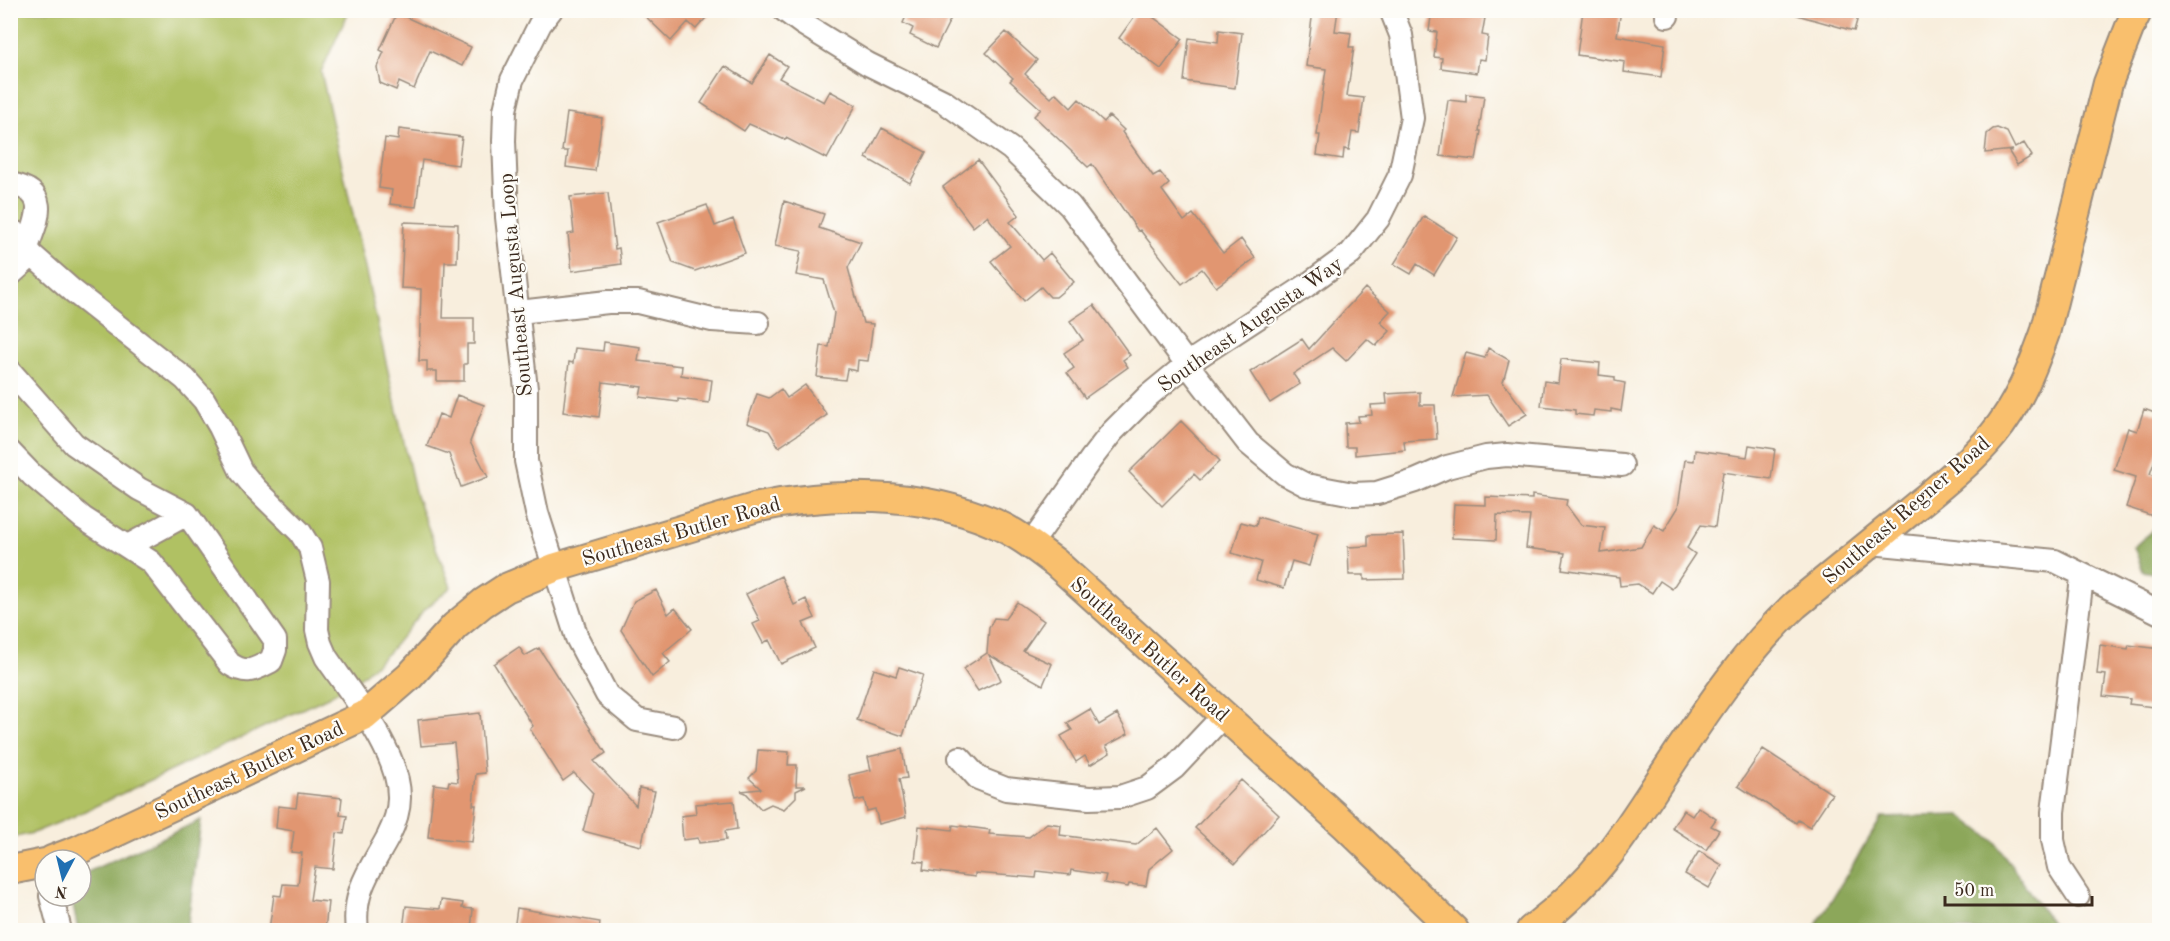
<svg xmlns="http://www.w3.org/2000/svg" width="2170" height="941" font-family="'Old Standard TT',serif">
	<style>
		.green { fill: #b0c164; stroke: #767641; stroke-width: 1.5 }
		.forest { fill: #8ca75a; stroke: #64683c; stroke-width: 1.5 }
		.building { fill: #e19671 }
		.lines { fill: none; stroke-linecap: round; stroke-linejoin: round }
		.minor-casing { stroke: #9a8c7e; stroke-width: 26 }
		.major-casing { stroke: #9a8c7e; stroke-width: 32 }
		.minor { stroke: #fff; stroke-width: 22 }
		.major { stroke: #f9bf6d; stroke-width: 28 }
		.labels { text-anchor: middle; stroke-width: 4.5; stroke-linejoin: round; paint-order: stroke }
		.street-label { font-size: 21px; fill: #3b2a1e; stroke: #fdfcf7 }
	</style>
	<rect width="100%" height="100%" fill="#fdfcf7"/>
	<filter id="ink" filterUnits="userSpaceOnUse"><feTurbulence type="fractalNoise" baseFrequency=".0167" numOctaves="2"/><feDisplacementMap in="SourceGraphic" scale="12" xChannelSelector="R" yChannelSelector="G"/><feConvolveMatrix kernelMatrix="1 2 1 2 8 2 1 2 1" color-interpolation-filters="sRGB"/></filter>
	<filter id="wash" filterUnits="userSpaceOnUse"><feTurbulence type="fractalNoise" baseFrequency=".008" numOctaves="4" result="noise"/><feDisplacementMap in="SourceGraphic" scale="24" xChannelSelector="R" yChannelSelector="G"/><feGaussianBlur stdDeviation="1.35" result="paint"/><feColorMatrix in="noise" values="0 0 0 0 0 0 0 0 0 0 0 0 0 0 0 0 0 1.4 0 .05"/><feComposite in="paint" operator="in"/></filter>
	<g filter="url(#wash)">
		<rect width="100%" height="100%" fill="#f8eedd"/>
		<path class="green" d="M11 11H349L321 72 416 496 451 587 423 611 389 652 361 677 330 696 72 817 33 833 11 838Z"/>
		<path class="forest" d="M2159 524V574L2143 571 2134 547Z
			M1960 815 1995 842 2056 930H1813L1882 817Z
			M201 820 187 930H78L71 896H81V875Z"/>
		<g id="blocks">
			<path class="building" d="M639 10H713L696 29 688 22 671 41Z
				M909 10H955L936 48 910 35 913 28 903 23Z
				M1139 10H1158L1153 17 1183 39 1161 69 1119 38Z
				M1313 10H1338L1335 31 1351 33 1349 47H1354L1347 96 1364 98 1359 133 1352 132 1349 150 1344 149 1343 159 1317 155 1320 135H1317L1326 69 1306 66Z
				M1432 10H1465L1464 15 1485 18 1482 35 1488 36 1485 60 1479 59 1477 73 1441 68 1442 58 1434 57 1437 32 1429 31Z
				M1583 10H1621L1617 36 1665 44 1661 77 1624 72 1625 62 1577 55Z
				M1798 10H1860L1854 31 1797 15Z
				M397 13 471 47 462 66 430 51 414 89 399 82 396 90 380 83 377 67 384 52 380 50Z
				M1219 30 1242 33 1235 88 1184 81 1189 38 1218 42Z
				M1006 32 1037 60 1025 74 1051 98 1056 93 1071 108 1079 99 1104 122 1109 116 1124 130 1122 132 1153 176 1160 172 1169 184 1162 190 1184 221 1193 214 1223 253 1241 239 1255 258 1216 287 1202 269 1182 284 1140 230 1138 231 1092 164 1088 167 1034 116 1041 109 1010 81 1013 78 986 53Z
				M770 55 787 66 779 78 824 102 830 91 856 105 827 159 786 138 785 140 749 124 744 131 701 103 725 66 752 83Z
				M1466 94 1484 96 1479 131H1481L1476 160 1440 156 1448 100 1466 102Z
				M567 113 602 118 595 171 566 167 568 151H562Z
				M882 128 926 152 910 183 866 158Z
				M1997 128 2007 132 2015 148 2024 143 2032 156 2017 165 2009 152 2013 150 1985 153 1987 134 1993 129Z
				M399 129 462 137 458 165 422 160 416 207 390 204 392 190 379 188 385 138 398 140Z
				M978 160 1019 215 1010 222 1042 260 1050 253 1074 282 1056 297H1050L1041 287 1024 301 991 261 1010 246 987 216 973 227 943 187Z
				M608 193 615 249 619 248 621 264 572 271 568 234 574 233 570 197Z
				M784 201 824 214 819 228 861 242 848 268 863 323 873 324 868 361 858 360 857 371 847 369 845 380 817 377 821 346 829 347 834 313 824 280 796 275 801 251 775 246Z
				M707 205 715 226 733 219 745 253 695 271 673 263 658 222Z
				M1424 216 1457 237 1434 275 1417 264 1411 274 1394 264Z
				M404 222 458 224 457 262H445L443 318H474V344H467V364H464V381H437V371H427V361H419L421 289 401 288Z
				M1365 288 1390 311 1380 322 1390 331 1376 346 1367 339 1346 361 1332 348 1293 374 1300 384 1270 403 1250 372 1302 339 1309 349Z
				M1094 305 1130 355 1123 360 1128 367 1085 398 1067 373 1074 368 1064 353 1083 340 1070 321Z
				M604 342 640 347 638 361 682 366 681 375 712 380 709 403 678 399V402L640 397 642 387 603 382 599 417 563 412 569 362 573 363 575 348 603 351Z
				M1488 348 1509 360 1503 382 1527 414 1508 426 1487 395 1453 397 1466 353 1485 358Z
				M1561 359 1600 363 1599 375 1615 377V381L1625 383 1621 411 1611 409V412L1594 410 1593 416 1575 414V410L1541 406 1544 381 1558 383Z
				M805 385 827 415 779 447 769 431 747 423 757 394 769 398 781 389 787 398Z
				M1420 392V405H1435L1437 439 1404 441 1405 450 1355 455V447H1346L1345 423 1359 422 1358 416 1372 415 1371 405 1387 404 1386 394Z
				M457 395 484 405 470 442 488 477 461 487 449 454 427 446 439 414 449 418Z
				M2144 409 2160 415V445L2150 474 2160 477V495L2153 516 2126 507 2136 477 2114 470 2128 428 2137 431Z
				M1181 421 1220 461 1200 480 1194 474 1162 506 1129 472Z
				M1749 445 1775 449 1771 479 1723 472 1715 527 1701 525 1687 548 1695 554 1672 589 1660 581 1652 593 1638 584 1620 586 1619 577 1562 569 1565 553 1526 548 1530 516 1497 515 1496 540 1452 538 1454 504 1486 505V497L1532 499V495L1567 500 1566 505 1581 525 1605 528 1601 553 1641 547 1654 525 1664 531 1678 508 1685 460 1694 461 1695 450 1747 457Z
				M1258 517 1318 534 1309 566 1292 561 1284 588 1256 580 1261 562 1232 553 1241 522 1256 526Z
				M1403 534 1405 579 1364 580V575H1349L1348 547 1368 546V535Z
				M781 576 794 605 806 599 815 618 803 623 815 648 781 664 769 640 763 643 753 624 760 621 746 594Z
				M656 590 668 614 675 608 692 629 663 653 670 662 652 677 621 630 634 601Z
				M1017 602 1044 621 1023 651 1052 664 1043 685 989 655 1001 680 978 691 963 669 987 653 989 628 994 618 1005 619Z
				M2100 645 2128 649 2129 645 2160 649 2154 707 2129 704 2130 699 2103 696 2106 675 2097 674Z
				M519 647 525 656 539 648 606 753 594 761 636 806 639 788 655 791 641 846 583 831 593 793 574 773 563 781 530 729 533 726 494 664Z
				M899 667 923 675 903 736 857 720 874 669 896 676Z
				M1090 709 1099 725 1117 714 1128 734 1106 746 1110 753 1090 765 1085 756 1076 762 1061 736 1072 730 1067 723Z
				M480 713 485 773 476 774 473 805H476L472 842 428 837 434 784 448 786 449 781 458 782 454 743 421 746 418 720Z
				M902 749 907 778 899 779 906 817 879 824 875 809 867 811 864 799 855 801 849 775 871 770 868 757Z
				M1763 749 1832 794 1810 827 1798 820 1796 823 1738 786Z
				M758 750 789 752 788 765H797L796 786H806L796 791V797L784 809 771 804 761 809 746 793 741 791 761 789 749 778 756 771Z
				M1241 780 1279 815 1235 864 1195 828Z
				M298 793 342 798 340 815 347 816 344 834 337 833 333 869 315 867 310 900 328 902 325 930H269L274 895 281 896 283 884 298 885 302 853 291 852 294 831 276 828 278 806 296 808Z
				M734 801 737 829 725 831 726 840 699 843 698 838 683 840 681 816 696 814 695 804Z
				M1698 807 1716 819 1711 826 1719 830 1706 850 1672 828 1683 810 1692 816Z
				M1047 823 1061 825 1060 835 1136 845 1157 828 1173 849 1149 869 1146 886 1129 884 1128 887 1104 883 1106 875 1071 870 1070 875 1037 871 1036 878 975 873V877L923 870 924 862 915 861 919 826 952 830 953 825 990 830 989 834 1029 837Z
				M1699 851 1722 865 1709 888 1685 874Z
				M441 900 463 903 462 908 473 909 471 930H403L406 906 440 909Z
				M517 908 600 922 599 930H514Z"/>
		</g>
	</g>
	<g filter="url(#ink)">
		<use href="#blocks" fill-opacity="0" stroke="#9a8c7e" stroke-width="1.5"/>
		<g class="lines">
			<g class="minor-casing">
				<path id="minor" d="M551 10 540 24 512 80 505 110 504 141 507 217 526 389V461L537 513 577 638 607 695 637 720 674 727
					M784 10 803 24 868 64 943 101 1011 149 1070 206 1187 364 1248 443 1285 474 1306 485 1353 494 1377 493 1415 481 1447 467 1486 457 1507 455 1622 465
					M1667 16V10
					M10 184C52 191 37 220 27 247
					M10 232 16 233 32 255 73 291 185 379 204 400 220 427 241 471 255 488 300 532 310 548 318 581 317 630 320 643 326 657C351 694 400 753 399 798 399 811 394 825 388 837 371 869 352 891 357 930
					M10 275 32 255
					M519 312 608 302H638L712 320 758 323
					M10 371 74 444 139 489 187 514 275 640V650L271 661C254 670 247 675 230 664L151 562 83 518 32 475 10 452
					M1871 543 2055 561 2160 613
					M1031 544 1091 459 1112 432 1148 396 1187 364 1306 286 1351 253 1378 219 1400 175 1412 118 1401 35 1391 10
					M128 546 187 514
					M960 758 978 778 1006 789 1089 798 1120 797 1147 788 1174 768 1224 715
					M51 896 60 930
					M2078 896 2059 867 2053 840V812L2082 578 2083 575"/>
			</g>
			<g class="major-casing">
				<path id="major" d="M52 860 78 850 365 715 410 676 455 626 483 603 506 588 554 568 754 508C832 491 919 491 994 523 1017 533 1036 548 1056 563L1346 826 1454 930
					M10 870 45 863
					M1531 930C1560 908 1586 883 1609 854 1626 832 1641 809 1656 786 1699 722 1739 658 1795 605 1833 574 1871 543 1909 512 1938 488 1969 464 1993 435 2018 405 2032 369 2045 333L2108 83 2131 24 2138 10"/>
			</g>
			<use href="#minor" class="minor"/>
			<use href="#major" class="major"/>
		</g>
	</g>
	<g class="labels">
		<g class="street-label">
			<text transform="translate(515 285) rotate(-95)" y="7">Southeast Augusta Loop</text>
			<text transform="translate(1250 324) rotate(-35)" y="7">Southeast Augusta Way</text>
			<text transform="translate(1906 510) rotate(-41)" y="7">Southeast Regner Road</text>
			<text transform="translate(681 531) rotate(-16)" y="7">Southeast Butler Road</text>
			<text transform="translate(1150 649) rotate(42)" y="7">Southeast Butler Road</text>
			<text transform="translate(249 770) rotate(-25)" y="7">Southeast Butler Road</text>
		</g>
	</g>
	<rect width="2170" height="941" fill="none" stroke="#fdfcf7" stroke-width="36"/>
	<g transform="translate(63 878) rotate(187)"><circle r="28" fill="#fdfcf7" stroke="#afa8a0" stroke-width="1.5"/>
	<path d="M0-4.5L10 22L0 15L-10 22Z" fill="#1f6fb2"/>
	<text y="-9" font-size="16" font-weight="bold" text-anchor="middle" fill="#3b2a1e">N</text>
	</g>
	<path d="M1945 896v9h147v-9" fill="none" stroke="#3b2a1e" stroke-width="3"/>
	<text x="1954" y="896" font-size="18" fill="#3b2a1e" stroke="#fdfcf7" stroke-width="4.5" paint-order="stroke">50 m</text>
</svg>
